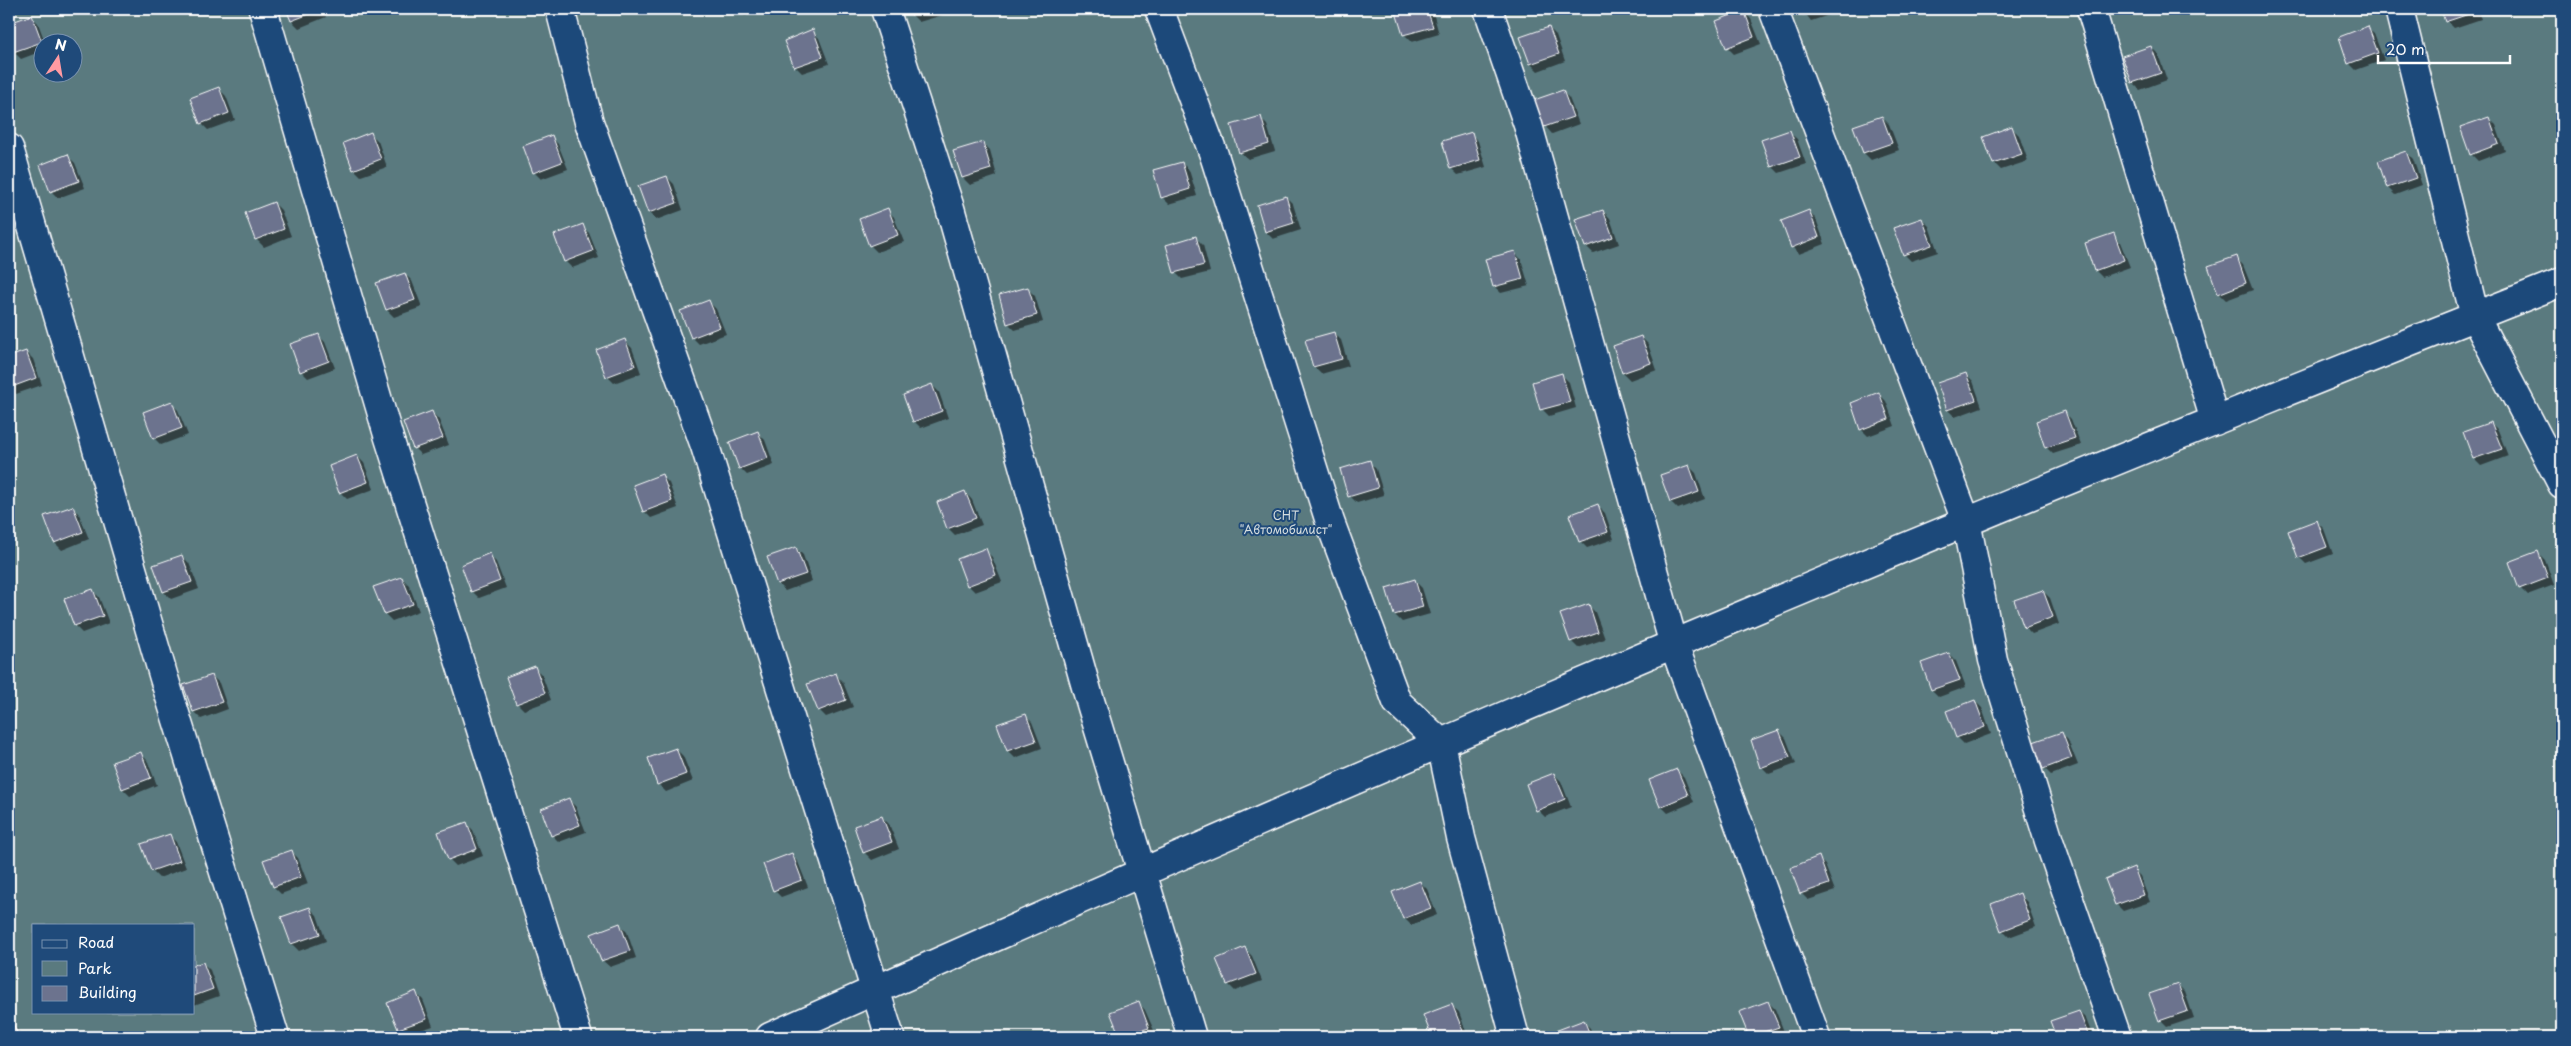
<svg xmlns="http://www.w3.org/2000/svg" width="2571" height="1046" font-family="'Playpen Sans',sans-serif">
	<style>
		.green { fill: #5a7a7f; stroke: #acbcbf; fill-rule: evenodd }
		.shadow { fill: #0007 }
		.building { fill: #6c738e; stroke: #fff }
		.lines { fill: none; stroke-linecap: round; stroke-linejoin: round }
		.minor-casing { stroke: #fff; stroke-width: 31 }
		.minor { stroke: #1f4a7a; stroke-width: 28 }
		.labels { text-anchor: middle; stroke-width: 4; stroke-linejoin: round; paint-order: stroke }
		.park-label { font-size: 12px; fill: #d6dedf; stroke: #1f4a7a }
	</style>
	<rect width="100%" height="100%" fill="#2e527e"/>
	<filter id="ink" filterUnits="userSpaceOnUse"><feTurbulence type="fractalNoise" baseFrequency=".02" numOctaves="2"/><feDisplacementMap in="SourceGraphic" scale="10" xChannelSelector="R" yChannelSelector="G"/><feConvolveMatrix kernelMatrix="1 2 1 2 8 2 1 2 1" color-interpolation-filters="sRGB"/></filter>
	<g filter="url(#ink)">
		<path class="green" d="M9 9H2562V1037H9ZM42 42H72V72H42ZM34 925H194V1012H34Z"/>
		<path class="shadow" d="M288 9H323L326 17 299 28 292 21Z
			M738 9H765L745 16Z
			M910 9H945L946 14 919 22 912 15Z
			M1397 9H1432L1439 34 1412 42 1405 35Z
			M1802 9H1837L1838 12 1811 21Z
			M2442 9H2477L2481 19 2454 28 2447 21Z
			M1744 12 1751 19 1761 44 1734 54 1727 47Z
			M31 16 38 23 45 42H42V51L21 59 14 52 9 38V24Z
			M1549 28 1556 35 1565 61 1538 71 1531 64 1522 38Z
			M2367 28 2374 34 2384 60 2356 70 2349 63Z
			M812 31 819 38 829 64 802 73 795 66Z
			M2151 47 2158 54 2167 80 2140 90 2133 83 2124 57Z
			M219 89 226 96 235 120 208 130 201 123Z
			M1562 91 1569 98 1579 124 1552 134 1545 126Z
			M1882 117 1889 124 1899 150 1871 160 1864 153 1855 127Z
			M1260 118 1267 125 1275 151 1248 159 1240 152Z
			M2489 118 2496 125 2505 151 2478 161 2471 154Z
			M2012 128 2019 135 2028 161 2001 170 1994 163Z
			M1789 132 1797 139 1806 164 1779 173 1772 166Z
			M371 134 378 141 387 167 361 176 354 169Z
			M1471 134 1478 141 1486 167 1458 175 1451 168Z
			M551 137 558 144 568 169 541 179 534 172Z
			M983 143 990 150 997 176 970 185 963 178Z
			M2406 152 2413 159 2422 185 2395 195 2388 188 2379 162Z
			M68 156 75 163 85 188 58 198 51 191Z
			M1182 163 1189 170 1197 196 1169 204 1162 197Z
			M667 177 674 184 683 210 656 220 649 213Z
			M1286 197 1293 204 1301 230 1273 239 1266 232Z
			M274 203 281 210 291 236 264 247 257 240 247 214Z
			M887 210 894 217 904 242 877 252 870 245Z
			M1603 211 1610 218 1619 244 1593 253 1586 246Z
			M1809 212 1816 219 1825 244 1799 254 1792 247Z
			M1922 219 1929 226 1938 252 1911 261 1904 254Z
			M582 226 589 233 599 258 572 268 565 261Z
			M2113 235 2120 242 2130 267 2102 277 2095 270Z
			M1196 238 1203 245 1210 272 1182 279 1175 272Z
			M1514 252 1521 259 1529 286 1501 293 1494 286Z
			M2236 258 2243 265 2253 290 2226 300 2219 293Z
			M405 274 412 281 422 307 394 317 387 310 378 284Z
			M1028 289 1035 296 1043 322 1015 330 1008 323Z
			M709 302 716 309 726 334 699 344 692 337Z
			M1334 333 1341 340 1349 366 1321 374 1314 367Z
			M318 335 325 342 335 368 308 378 301 371Z
			M1641 337 1648 344 1657 370 1630 380 1623 373 1614 346Z
			M625 341 632 348 641 373 614 383 607 376Z
			M26 352 33 359 42 385 16 394 9 388V358Z
			M1966 374 1973 381 1982 407 1955 417 1948 410 1939 384Z
			M1562 375 1569 382 1576 408 1549 416 1542 409Z
			M932 385 939 392 948 418 921 428 914 421Z
			M1879 394 1886 401 1895 426 1868 436 1861 429Z
			M171 403 178 410 188 435 161 445 154 438Z
			M432 412 439 420 449 445 421 455 414 448Z
			M2064 412 2071 419 2081 445 2053 454 2046 447Z
			M2491 423 2498 430 2508 456 2481 466 2474 459 2464 433Z
			M758 433 765 440 774 465 747 475 740 468Z
			M357 456 364 463 374 489 347 499 340 492Z
			M1369 462 1376 469 1384 495 1357 503 1350 496Z
			M1689 466 1696 473 1705 499 1678 509 1671 502Z
			M662 476 669 483 678 508 651 518 644 511Z
			M965 492 972 500 982 525 955 535 948 528Z
			M1598 506 1605 513 1614 539 1587 548 1580 541Z
			M72 507 79 514 89 539 62 550 55 543Z
			M2317 522 2324 529 2333 554 2306 564 2299 557Z
			M796 548 803 555 812 581 785 591 778 584 769 558Z
			M985 550 992 557 1002 582 975 592 968 585Z
			M2538 553 2545 560 2554 585 2527 595 2520 588Z
			M489 555 496 562 506 588 479 598 472 591Z
			M182 556 189 563 199 589 171 599 164 592 155 566Z
			M402 578 409 585 419 611 392 621 385 614Z
			M1415 581 1422 588 1430 614 1402 622 1395 615Z
			M92 590 99 597 109 623 82 633 75 626Z
			M2043 591 2050 598 2059 624 2032 634 2025 627Z
			M1588 605 1595 612 1605 639 1578 648 1571 641Z
			M1949 654 1956 661 1966 687 1939 697 1932 690Z
			M535 668 542 675 551 700 524 710 517 703Z
			M836 675 843 682 853 707 826 717 819 710Z
			M212 676 219 683 228 709 201 719 194 712 185 686Z
			M1975 701 1982 708 1991 734 1964 744 1957 737Z
			M1025 715 1032 722 1042 748 1015 758 1008 751Z
			M1779 731 1786 738 1796 764 1769 774 1762 767Z
			M2061 733 2068 740 2078 765 2051 775 2044 768Z
			M676 749 683 756 693 781 666 792 659 785 649 759Z
			M140 753 147 760 157 785 130 796 123 789 113 763Z
			M1677 770 1684 777 1694 802 1668 813 1661 806Z
			M1554 774 1561 781 1571 807 1545 817 1538 810Z
			M569 800 576 807 586 832 559 842 552 835Z
			M882 817 889 824 899 849 872 860 865 853 855 827Z
			M466 823 473 830 483 856 456 866 449 859Z
			M169 835 176 842 186 868 159 878 152 871 143 845Z
			M291 851 298 858 308 884 281 894 274 887Z
			M791 855 798 862 808 887 781 897 774 890Z
			M1818 858 1825 865 1835 891 1808 900 1801 893Z
			M2133 869 2140 876 2150 902 2123 911 2116 904Z
			M1420 882 1427 889 1437 915 1411 925 1404 918Z
			M2020 895 2027 902 2036 927 2009 937 2002 930Z
			M310 908 317 915 326 941 299 951 292 944Z
			M620 925 627 932 636 958 610 967 602 960Z
			M1245 949 1252 956 1262 981 1235 991 1228 984Z
			M203 963 210 970 219 996 194 1005V967Z
			M2178 985 2185 992 2194 1018 2167 1027 2160 1020Z
			M416 993 423 1000 433 1026 406 1035 399 1028Z
			M1138 1002 1145 1010 1156 1035 1149 1037H1122L1112 1013Z
			M1768 1002 1775 1009 1785 1034 1778 1037H1751L1741 1013Z
			M1452 1006 1459 1012 1468 1037H1433L1425 1016Z
			M2079 1012 2086 1019 2093 1037H2058L2052 1022Z
			M1583 1021 1590 1028 1594 1037H1559L1557 1032Z
			M13 1025 20 1032 22 1037H9V1026Z"/>
		<path class="building" d="M286 9H319L320 10 291 21Z
			M909 9H935L911 15Z
			M1395 9H1427L1433 27 1403 35Z
			M1801 9H1821L1803 15Z
			M2441 9H2474L2475 12 2445 22Z
			M1744 10 1754 37 1726 48 1716 21Z
			M32 15 42 42 13 52 9 41V23Z
			M2368 26 2378 53 2348 64 2339 37Z
			M1549 27 1559 54 1530 64 1520 37Z
			M813 29 823 57 794 67 784 41Z
			M2151 46 2161 73 2132 83 2122 56Z
			M219 87 229 113 200 124 190 98Z
			M1563 90 1573 117 1544 127 1534 100Z
			M1261 116 1269 144 1239 153 1231 125Z
			M1882 116 1892 143 1863 153 1853 126Z
			M2489 117 2499 144 2470 155 2460 127Z
			M2012 126 2022 154 1993 164 1983 137Z
			M1790 130 1800 157 1771 167 1761 140Z
			M371 132 381 159 353 170 343 143Z
			M1472 132 1480 160 1450 169 1442 141Z
			M552 135 562 162 533 173 523 146Z
			M983 142 991 169 962 178 953 151Z
			M2406 151 2416 178 2387 188 2378 161Z
			M68 154 79 181 50 192 40 165Z
			M1182 162 1190 189 1161 198 1153 170Z
			M667 176 677 203 648 213 638 186Z
			M1286 196 1294 223 1265 232 1257 205Z
			M274 202 284 229 255 240 245 213Z
			M888 208 898 235 869 246 859 219Z
			M1603 210 1613 237 1585 247 1575 219Z
			M1809 210 1819 237 1791 248 1781 221Z
			M1922 218 1932 245 1903 255 1893 228Z
			M583 224 593 251 564 262 554 235Z
			M2114 233 2124 260 2094 271 2085 243Z
			M1196 236 1204 265 1174 273 1166 245Z
			M1515 251 1523 279 1493 287 1485 259Z
			M2237 256 2246 283 2218 294 2208 266Z
			M405 273 415 300 386 310 376 283Z
			M1028 287 1037 315 1007 324 999 295Z
			M709 300 720 327 691 338 680 311Z
			M1334 332 1342 359 1313 367 1305 340Z
			M319 334 329 361 300 372 290 344Z
			M1641 336 1651 363 1622 373 1613 346Z
			M625 339 635 366 606 377 596 350Z
			M26 351 36 378 9 388V357Z
			M1562 373 1570 402 1540 410 1532 382Z
			M1966 373 1976 400 1947 410 1937 383Z
			M932 384 942 411 913 422 903 395Z
			M1879 392 1889 419 1860 430 1851 403Z
			M172 401 182 428 153 439 143 412Z
			M432 411 443 438 413 449 403 422Z
			M2065 411 2075 438 2045 448 2036 421Z
			M2491 422 2502 449 2473 459 2463 432Z
			M758 431 768 458 739 469 729 442Z
			M357 455 368 482 339 493 329 466Z
			M1370 460 1378 488 1348 497 1340 469Z
			M1689 465 1699 492 1670 502 1660 475Z
			M662 474 672 501 643 512 633 485Z
			M965 491 976 518 947 529 937 502Z
			M1598 504 1608 532 1579 542 1569 515Z
			M73 506 83 532 54 543 44 516Z
			M2317 520 2327 547 2298 558 2288 531Z
			M796 547 806 574 777 584 767 557Z
			M986 548 996 575 967 586 957 559Z
			M2538 551 2548 578 2519 589 2509 562Z
			M490 553 500 581 471 592 461 565Z
			M182 555 192 582 163 592 153 565Z
			M402 577 413 604 384 614 373 587Z
			M1415 579 1423 607 1394 615 1386 588Z
			M93 589 103 616 74 626 64 599Z
			M2043 590 2053 617 2024 628 2014 600Z
			M1589 604 1598 632 1570 642 1560 614Z
			M1949 653 1960 680 1931 690 1921 663Z
			M535 666 545 693 516 704 506 677Z
			M836 673 846 700 818 711 807 684Z
			M212 675 222 702 193 712 183 685Z
			M1975 700 1985 727 1956 738 1946 711Z
			M1026 714 1036 741 1007 751 997 724Z
			M1779 730 1790 757 1760 768 1751 740Z
			M2062 732 2072 758 2043 769 2033 742Z
			M676 748 686 774 657 785 648 758Z
			M141 752 151 778 122 789 112 762Z
			M1677 769 1688 795 1660 807 1649 780Z
			M1554 773 1565 799 1536 811 1526 784Z
			M569 798 580 825 551 836 541 809Z
			M882 816 892 842 863 853 854 826Z
			M467 822 477 849 448 860 438 832Z
			M170 834 180 861 151 871 141 844Z
			M292 850 301 877 273 887 263 860Z
			M792 853 802 880 773 891 763 864Z
			M1819 856 1829 884 1800 894 1790 868Z
			M2134 867 2144 895 2115 905 2105 879Z
			M1420 881 1431 908 1403 919 1392 892Z
			M2020 893 2030 920 2001 931 1991 904Z
			M310 907 320 934 291 944 281 917Z
			M620 923 630 951 601 961 591 934Z
			M1245 947 1256 974 1227 985 1216 959Z
			M203 962 213 989 194 996V965Z
			M2178 984 2188 1011 2159 1021 2149 994Z
			M416 991 427 1019 398 1029 387 1003Z
			M1139 1001 1149 1028 1120 1037 1110 1012Z
			M1768 1001 1779 1027 1749 1037 1739 1012Z
			M1452 1004 1463 1031 1448 1037H1432L1423 1015Z
			M2079 1011 2089 1037H2056L2050 1021Z
			M1584 1020 1591 1037H1558L1555 1031Z
			M13 1023 19 1037H9V1025Z"/>
		<g class="lines">
			<g class="minor-casing">
				<path id="minor" d="M263 9 389 438 578 1037
					M560 9 589 122 705 446 890 1037
					M885 9 950 208 1088 694 1192 1037
					M1159 9 1214 155 1330 522 1397 702 1441 743 1461 838 1515 1037
					M1488 9 1528 125 1674 645 1816 1037
					M1773 9 1966 521 1993 660 2049 841 2117 1037
					M2091 9 2215 421
					M2399 9 2475 317 2562 484
					M9 148 164 678 275 1037
					M770 1037C1362 772 1959 519 2562 282"/>
			</g>
			<use href="#minor" class="minor"/>
		</g>
	</g>
	<g class="labels">
		<g class="park-label">
			<text x="1286" y="520">СНТ<tspan x="1286" dy="14">"Автомобилист"</tspan></text>
		</g>
	</g>
	<rect width="2571" height="1046" fill="none" stroke="#1f4a7a" stroke-width="30"/>
	<rect x="15" y="15" width="2541" height="1016" fill="none" stroke="#fff" stroke-width="2" filter="url(#ink)"/>
	<rect x="32" y="924" width="162" height="90" fill="#1f4a7a" stroke="#7992af"/>
	<rect x="42" y="940" width="25" height="8" fill="#1f4a7a" stroke="#7992af"/>
	<text x="78" y="948" font-size="15" fill="#ffffff">Road</text>
	<rect x="42" y="961" width="25" height="15" fill="#5a7a7f" stroke="#7992af"/>
	<text x="78" y="974" font-size="15" fill="#ffffff">Park</text>
	<rect x="42" y="986" width="25" height="15" fill="#6c738e" stroke="#7992af"/>
	<text x="78" y="998" font-size="15" fill="#ffffff">Building</text>
	<g transform="translate(58 58) rotate(12)"><circle r="24" fill="#1f4a7a" stroke="#7992af"/>
	<path d="M0-4L9 19L0 12L-9 19Z" fill="#ff9aa2"/>
	<text y="-8" font-size="14" font-weight="bold" text-anchor="middle" fill="#ffffff">N</text>
	</g>
	<path d="M2378 55v8h132v-8" fill="none" stroke="#ffffff" stroke-width="2.5"/>
	<text x="2386" y="55" font-size="15" fill="#ffffff" stroke="#1f4a7a" stroke-width="4" paint-order="stroke">20 m</text>
</svg>
